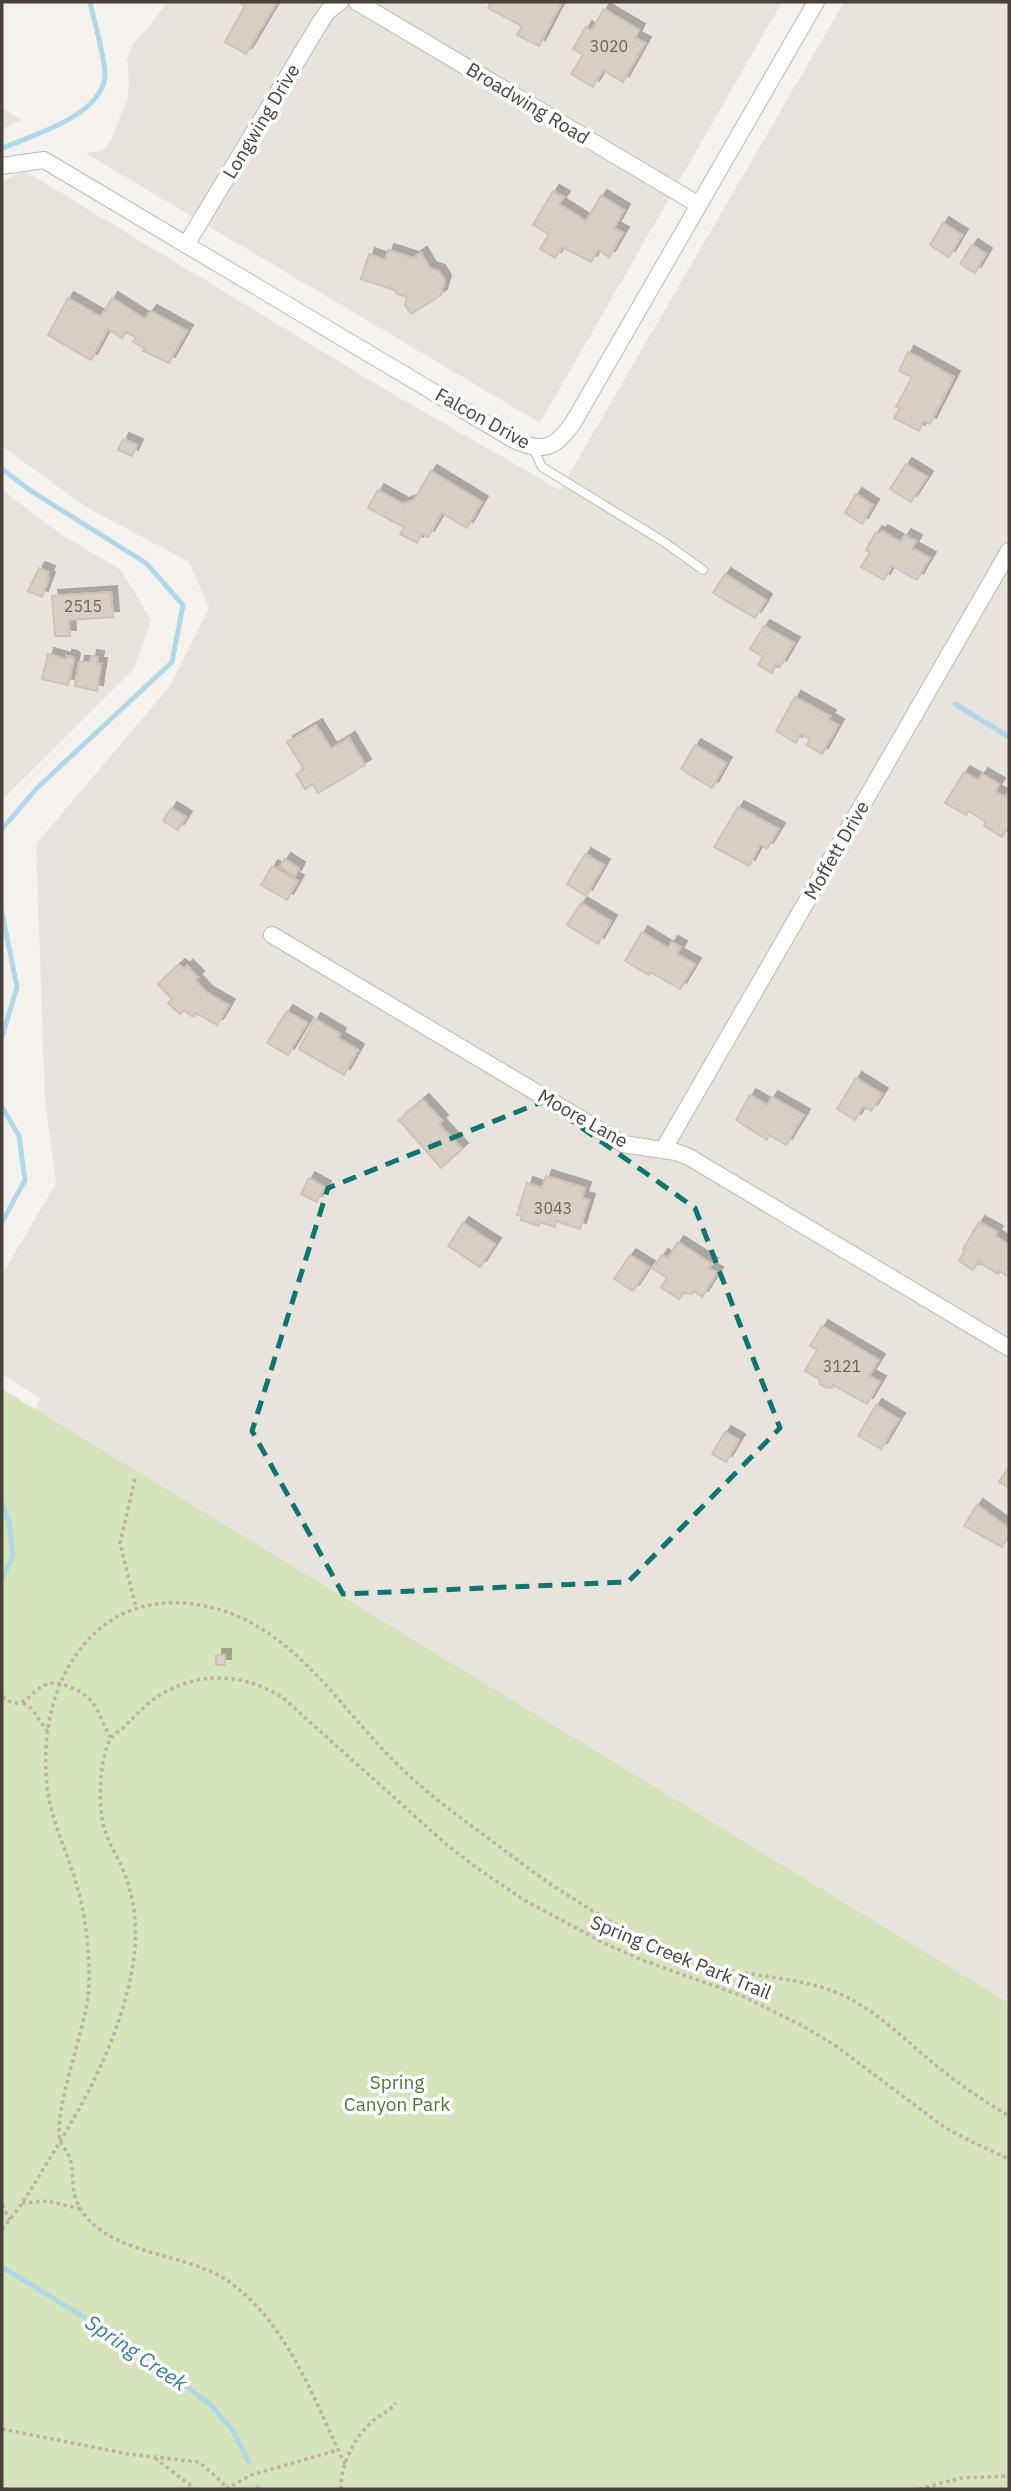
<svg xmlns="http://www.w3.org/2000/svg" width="1011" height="2491" font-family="'IBM Plex Sans',sans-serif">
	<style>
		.residential { fill: #e8e3dc }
		.green { fill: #d5e4bb }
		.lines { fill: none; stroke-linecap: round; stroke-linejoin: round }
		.stream { stroke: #b1d8e9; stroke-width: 5 }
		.building { fill: #d8cfc6; stroke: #cfc3b7; stroke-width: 2; filter: url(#shadow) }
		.service-casing { stroke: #bfb8b0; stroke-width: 10 }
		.minor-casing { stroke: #bfb8b0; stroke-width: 18 }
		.path { stroke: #c0b3a3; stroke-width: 3.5; stroke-dasharray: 3.5 3.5; stroke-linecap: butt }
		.service { stroke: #fff; stroke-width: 8 }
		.minor { stroke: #fff; stroke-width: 16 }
		.marked { fill: none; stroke: #0f766e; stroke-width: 5; stroke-dasharray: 14 9; stroke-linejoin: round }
		.labels { text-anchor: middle; stroke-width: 7; stroke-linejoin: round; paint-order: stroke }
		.number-label { font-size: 16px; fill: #6d655e }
		.street-label { font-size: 19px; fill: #49423b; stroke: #fff }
		.park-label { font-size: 19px; fill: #537534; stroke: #fff }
		.water-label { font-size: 21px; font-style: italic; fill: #3a7b9b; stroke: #fff }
	</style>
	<defs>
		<filter id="shadow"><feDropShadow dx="6" dy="-6" stdDeviation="0" flood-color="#0004"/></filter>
	</defs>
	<rect width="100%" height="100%" fill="#f5f2ed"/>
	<path class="residential" d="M168 2H782L540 423 85 153 101 151 110 142 128 98 129 82 127 60 133 43 145 31Z
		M844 2H1009V2003L35 1410 40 1398 2 1374V1275L56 1183 45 1100 36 844 170 686 209 608 189 562 86 507 2 446V181L25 171 391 393 560 490Z
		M2 108 21 120 2 130Z
		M2 490 62 535 121 570 151 620 134 669 2 800Z"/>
	<path class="green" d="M2 1389 1009 2003V2489H2Z"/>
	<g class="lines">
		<path class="stream" d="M2 148C34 135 100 116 105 77 107 65 93 17 90 2
			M2 469 31 491 146 563 183 605 172 662 37 788 2 829
			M955 704 1009 737
			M2 913 17 987 2 1037
			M2 1107 19 1136 25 1180 2 1222
			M2 1504 9 1522 13 1556 2 1579
			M2 2267 133 2347 211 2405 233 2431 249 2462
			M258 2487V2489"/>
	</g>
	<path class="building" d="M239 2H277L246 54 225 42 245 6Z
		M491 2H562L539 46 517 35 522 26 488 8Z
		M604 9 639 30 635 38 645 43 623 82 603 70 593 87 571 74 583 55 573 49 586 27 591 31Z
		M553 191 564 197 559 204 586 221 601 196 624 210 614 228 623 233 609 257 598 250 591 262 562 247 555 258 540 249 549 234 533 225Z
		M943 223 962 235 949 257 930 245Z
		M972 245 986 254 975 273 960 264Z
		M388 250 413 258 421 253 430 268 439 271 445 281 441 295 411 314 405 305 407 297 397 294 395 290 361 279 369 254 385 260Z
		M68 298 101 317 112 298 145 319 151 311 187 331 169 363 143 351 145 349 133 342 136 337 126 332 122 338 108 329 91 360 48 335Z
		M908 352 954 377 930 424 924 421 919 431 894 418 900 408 896 407 912 377 899 371Z
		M123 439 137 445 132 456 118 450Z
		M906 464 927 477 911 502 890 489Z
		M431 471 482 502 467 528 442 513 428 537 422 534 417 543 400 534 404 527 368 508 378 490 403 504 414 500Z
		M856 494 873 505 862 524 845 513Z
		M882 531 901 542 905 535 916 541 912 548 930 558 917 580 892 566 884 580 861 567 870 552 866 550 876 532 880 534Z
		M39 568 49 572 47 577 49 578 42 597 28 591Z
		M725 574 766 600 755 618 713 593Z
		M111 592 113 617 69 620 70 636H55L52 596Z
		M764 626 794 643 780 667 776 664 772 673 758 665 763 657 750 649Z
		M48 654 66 659V656L72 657 74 660 68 685 42 679Z
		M91 656 98 657 97 664H101L97 691 75 686 79 662H90Z
		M795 697 830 716 828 719 838 725 822 754 807 745 810 739 800 734 796 743 776 731Z
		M316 725 331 749 349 738 365 765 318 793 313 784 305 789 296 774 304 769 287 742Z
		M695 745 726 763 712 788 681 769Z
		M964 772 978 780 982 774 999 784 995 791 1005 797 1009 793V824L1002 837 984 826 986 822 969 811 966 815 945 803Z
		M738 807 779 829 767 849 760 845 749 866 714 847Z
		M171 808 186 817 178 830 163 821Z
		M585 854 604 865 586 896 567 884Z
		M285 859 299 868 295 876 280 867Z
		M272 866 298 881 287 900 261 885Z
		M581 903 611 921 598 944 567 925Z
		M642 932 668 948 672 942 681 947 677 954 695 964 680 989 650 972 649 975 625 961Z
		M179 965 184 969 187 966 198 977 195 980 206 992 229 1005 217 1025 196 1013 194 1016H191L184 1010 180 1014 168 1003 172 999 158 984Z
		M287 1011 307 1023 288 1055 267 1043Z
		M315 1019 340 1034 338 1038 358 1050 344 1075 299 1049Z
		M856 1078 882 1094 871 1111 863 1106 855 1120 837 1109Z
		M750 1095 767 1105 772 1097 804 1115 786 1145 769 1135 767 1140 736 1120Z
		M423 1100 442 1121 439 1124 462 1149 441 1168 399 1120Z
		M546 1176 585 1188 582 1198 589 1200 580 1229 556 1221 555 1227 540 1222 539 1226 521 1220 522 1216 517 1215 527 1183 542 1188Z
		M309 1178 325 1187 316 1202 301 1194Z
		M979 1222 997 1232 995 1236 1009 1245V1277L999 1271 998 1274 979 1262 980 1259 973 1270 959 1261 965 1250 963 1249Z
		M463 1223 495 1244 480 1267 448 1246Z
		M678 1242 712 1264 709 1268 717 1273 702 1297 694 1291 692 1294 683 1293 679 1299 661 1287 667 1278 653 1269 662 1255 668 1258Z
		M630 1255 649 1267 633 1291 614 1279Z
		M822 1326 879 1360 869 1376 880 1382 867 1404 833 1385 832 1388 825 1387 820 1384 819 1379 805 1371 817 1350 810 1346Z
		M876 1405 899 1419 881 1449 858 1436Z
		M725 1432 739 1440 726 1462 712 1454Z
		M1009 1467V1488L999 1482Z
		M977 1505 1009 1528V1535L1002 1547 964 1526Z
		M216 1655H225V1665H216Z"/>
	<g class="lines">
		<g class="service-casing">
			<path id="service" d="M533 448 542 467 664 542 703 570"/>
		</g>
		<g class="minor-casing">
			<path id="minor" d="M357 2 699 205
				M2 166 44 160 514 440C544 453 554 449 573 423L816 2
				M186 245 321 21 328 11 340 2
				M272 935 623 1144 676 1152 689 1157 1009 1348
				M663 1150 1009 551"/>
		</g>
		<path class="path" d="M135 1479 120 1543 136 1608
			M2 1697C33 1720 30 1669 70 1687 79 1691 87 1695 93 1703 100 1713 104 1726 110 1737
			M23 1703 32 1709 47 1731
			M22 2203 48 2201 80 2209
			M2 2205 10 2220
			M2 2229C20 2209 33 2186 47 2163 84 2104 119 2040 132 1970 139 1935 136 1900 122 1867 116 1854 108 1842 104 1828 98 1805 99 1761 110 1740 112 1735 118 1732 122 1729 138 1713 150 1699 171 1689 207 1671 248 1676 282 1697L447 1845 477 1868 524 1900 606 1944 642 1960 740 1995 801 2025 836 2046 944 2127 972 2142 1009 2159
			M2 2429 128 2454 199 2462 222 2482 226 2489
			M155 2458 195 2489
			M345 2464C314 2401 289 2324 228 2281 184 2250 100 2257 76 2200 71 2186 74 2172 70 2158 68 2152 62 2147 60 2140 53 2113 84 2031 88 1997 91 1968 87 1922 79 1894 72 1863 57 1835 50 1804 38 1745 50 1673 97 1631 122 1609 152 1601 184 1603 287 1611 335 1705 402 1769 430 1796 461 1818 492 1841 520 1862 547 1883 577 1901 620 1928 668 1957 718 1968 759 1977 802 1978 840 1994 876 2010 903 2038 932 2062 956 2082 982 2100 1009 2116
			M226 2489 251 2475 338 2450
			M341 2489C340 2465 355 2436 374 2420 381 2414 390 2411 396 2403
			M919 2489 961 2478 1009 2476"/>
		<use href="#service" class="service"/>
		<use href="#minor" class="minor"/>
	</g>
	<path class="marked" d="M544 1101 695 1208 780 1428 628 1582 343 1594 252 1431 328 1188Z"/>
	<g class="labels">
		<g class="number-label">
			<text x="609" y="52">3020</text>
			<text x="83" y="612">2515</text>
			<text x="553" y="1214">3043</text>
			<text x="842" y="1372">3121</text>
		</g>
		<g class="street-label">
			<text transform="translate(528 103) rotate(31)" y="7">Broadwing Road</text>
			<text transform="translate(261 121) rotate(-59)" y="7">Longwing Drive</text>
			<text transform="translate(483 418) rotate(29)" y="7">Falcon Drive</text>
			<text transform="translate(836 850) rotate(-60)" y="7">Moffett Drive</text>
			<text transform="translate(583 1118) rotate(29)" y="7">Moore Lane</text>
			<text transform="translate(681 1957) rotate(22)" y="7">Spring Creek Park Trail</text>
		</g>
		<g class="park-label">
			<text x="397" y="2089">Spring<tspan x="397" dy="22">Canyon Park</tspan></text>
		</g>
		<g class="water-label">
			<text transform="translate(136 2353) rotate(34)" y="7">Spring Creek</text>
		</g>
	</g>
	<rect width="1011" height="2491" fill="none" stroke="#49423b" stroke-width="7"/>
</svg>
